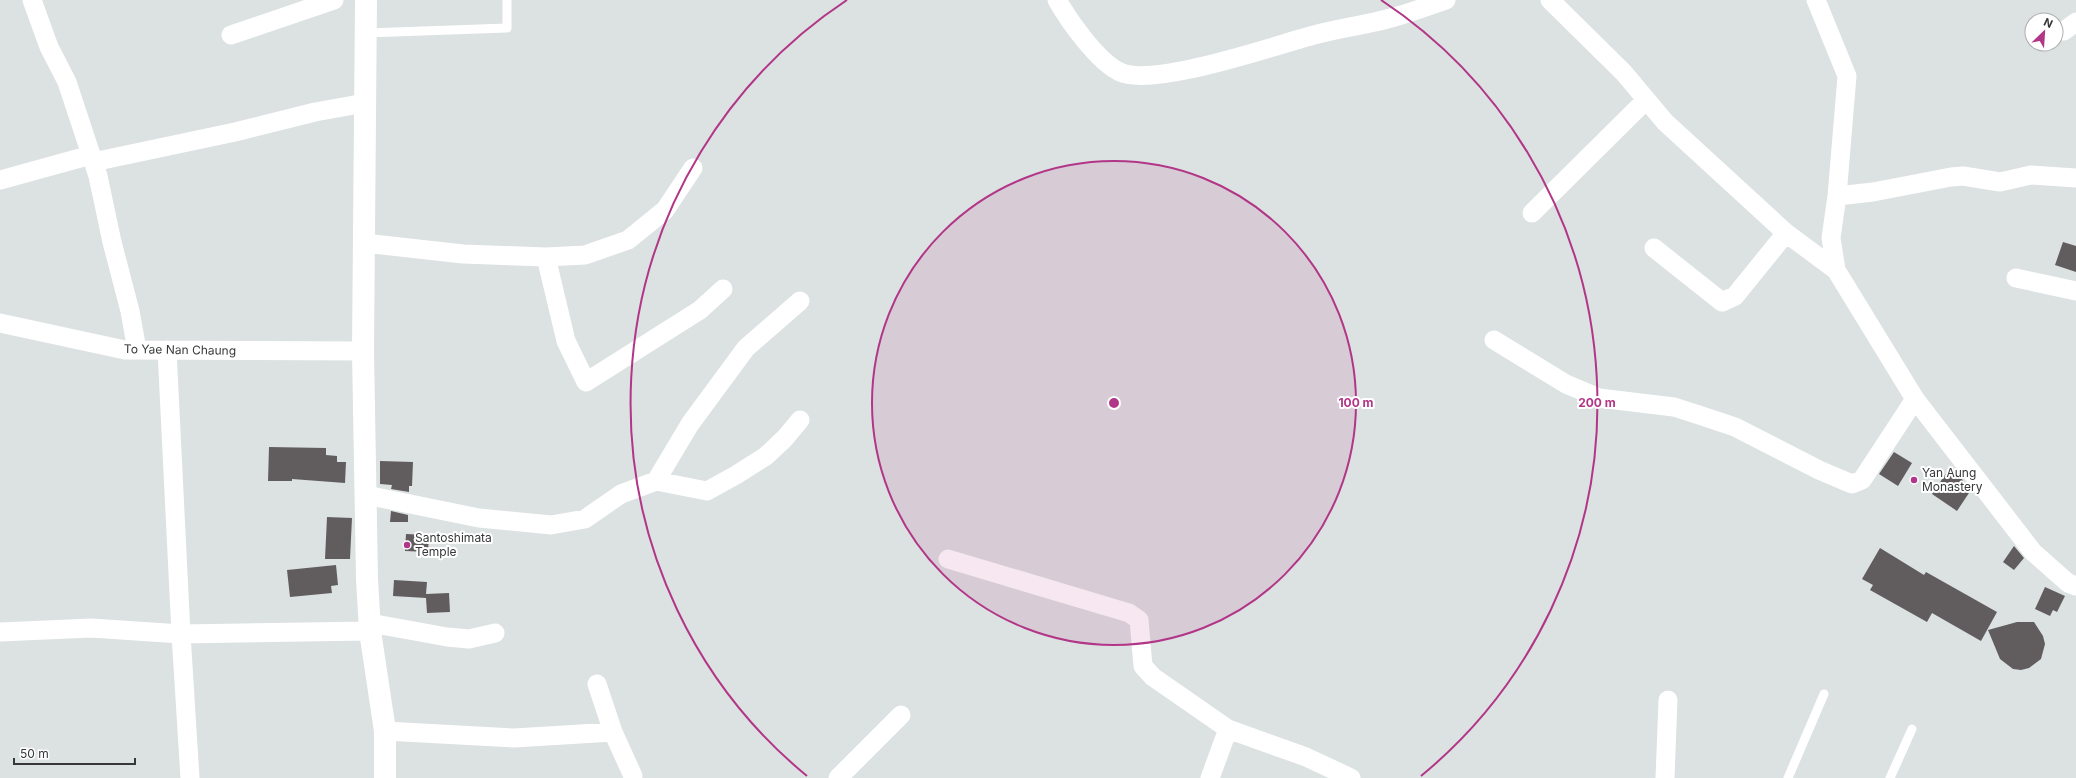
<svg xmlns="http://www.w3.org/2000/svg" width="2076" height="778" font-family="Inter,sans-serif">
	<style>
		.building { fill: #615d5f }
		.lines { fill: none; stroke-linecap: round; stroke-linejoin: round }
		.lane { stroke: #fff; stroke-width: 9 }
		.street { stroke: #fff; stroke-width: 19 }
		.secondary { stroke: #fff; stroke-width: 22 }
		.ring { fill: none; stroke: #b23687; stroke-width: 2 }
		.poi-dot { fill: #b23687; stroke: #fff; stroke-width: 1.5 }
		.labels { text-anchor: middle; stroke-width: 4; stroke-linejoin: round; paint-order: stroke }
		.street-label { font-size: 12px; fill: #353738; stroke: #fff }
		.poi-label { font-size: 12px; fill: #353738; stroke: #fff; text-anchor: start }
		.centre { fill: #b23687; stroke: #fff; stroke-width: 2 }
		.ring-label { font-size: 12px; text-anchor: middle; font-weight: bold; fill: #b23687; stroke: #fff; stroke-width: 4; stroke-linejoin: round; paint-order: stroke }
	</style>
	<rect width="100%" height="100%" fill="#dce1e2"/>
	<path class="building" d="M2063 242 2076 246V272L2055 265Z
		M269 447 326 448V455L337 456V462H346L345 483 292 479V481H268Z
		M1894 452 1912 463 1898 486 1879 474Z
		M380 461 413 462 412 486H409V492L391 489 392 485 380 484Z
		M1951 466 1971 490 1957 511 1932 494Z
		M391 511 408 515V522H390Z
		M327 517 352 518 350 559H325Z
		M406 534 429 535 428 552 405 551Z
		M2014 546 2024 558 2014 570 2003 562Z
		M1880 548 1924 575 1926 572 1997 612 1981 641 1932 613 1927 622 1870 590 1873 585 1862 579Z
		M336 565 338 585 331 586 332 593 290 597 287 570Z
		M394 580 427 582 426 594 449 593 450 612 427 613 426 598 393 596Z
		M2045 587 2065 596 2057 612 2053 610 2050 616 2035 609Z
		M2017 622H2034L2043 636 2045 644 2041 659 2029 668 2021 670 2013 669 2000 659 1988 630Z"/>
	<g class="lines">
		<path class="lane" d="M366 33 507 28V0
			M1788 778 1824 694
			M1890 778 1912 729"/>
		<path class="street" d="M32 0 49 47 67 82 98 176 112 242 130 311 137 350
			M1057 0C1069 21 1098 62 1120 72 1153 88 1276 45 1314 35 1340 28 1366 25 1391 18 1410 13 1428 6 1446 0
			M1550 0 1624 73 1665 122 1786 233 1836 270
			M1816 0 1847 76 1837 196 1831 238 1836 270 1915 399 2033 552 2068 583 2076 586
			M2064 31 2076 22
			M231 35 334 0
			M93 162 235 132 315 112 365 103
			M0 180 91 155
			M1837 196 1873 192 1951 177 1963 176 2000 182 2031 175 2076 178
			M1532 213 1646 100
			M364 243 463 254 546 257 566 341 586 382 700 310 723 289
			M1654 248 1722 302 1735 296 1786 233
			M546 257 585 255 628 240 665 210 693 168
			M2016 278 2076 291
			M0 323 125 350 363 351
			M1494 340 1566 384 1599 398 1674 407 1699 415 1735 427 1819 470 1852 484 1862 480 1915 399
			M167 350 181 634 190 778
			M656 481 690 424 746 348 800 301
			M366 495 479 518 551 525 585 519 621 494 656 481 707 491 736 475 766 456 785 438 800 420
			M948 559 1129 613 1139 620 1143 666 1153 677 1228 729 1306 757 1351 778
			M370 623 447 637 469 639 495 633
			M0 632 91 628 181 634 370 631
			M597 684 613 732 633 776
			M385 731 514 738 613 732
			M838 778 901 715
			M1210 778 1228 729
			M1665 778 1668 700"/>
		<path class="secondary" d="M366 0 363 351 367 579 370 631 385 731V778"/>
	</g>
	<circle cx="1114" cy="403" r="242" fill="#b23687" fill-opacity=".12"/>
	<g class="ring">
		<circle cx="1114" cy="403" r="242"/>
		<path d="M807 776A483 483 0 0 1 847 0M1381 0A483 483 0 0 1 1421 776"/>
	</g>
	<g class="poi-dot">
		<circle cx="1914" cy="480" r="4"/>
		<circle cx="407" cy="545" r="4"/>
	</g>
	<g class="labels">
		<g class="street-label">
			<text transform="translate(180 350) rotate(1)" y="4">To Yae Nan Chaung</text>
		</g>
		<g class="poi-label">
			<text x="1922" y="477">Yan Aung<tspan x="1922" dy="14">Monastery</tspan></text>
			<text x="415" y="542">Santoshimata<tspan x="415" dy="14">Temple</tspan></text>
		</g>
	</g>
	<circle cx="1114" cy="403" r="6" class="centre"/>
	<g class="ring-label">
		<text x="1356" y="407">100 m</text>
		<text x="1597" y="407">200 m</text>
	</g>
	<g transform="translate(2044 32) rotate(25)"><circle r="19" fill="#ffffff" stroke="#aeafaf"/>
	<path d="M0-3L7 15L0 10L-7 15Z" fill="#b23687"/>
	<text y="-6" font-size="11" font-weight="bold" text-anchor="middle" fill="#353738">N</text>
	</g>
	<path d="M14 758v6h121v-6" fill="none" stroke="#353738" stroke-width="2"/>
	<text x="20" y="758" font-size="12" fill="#353738" stroke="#ffffff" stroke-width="3" paint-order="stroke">50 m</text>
</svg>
